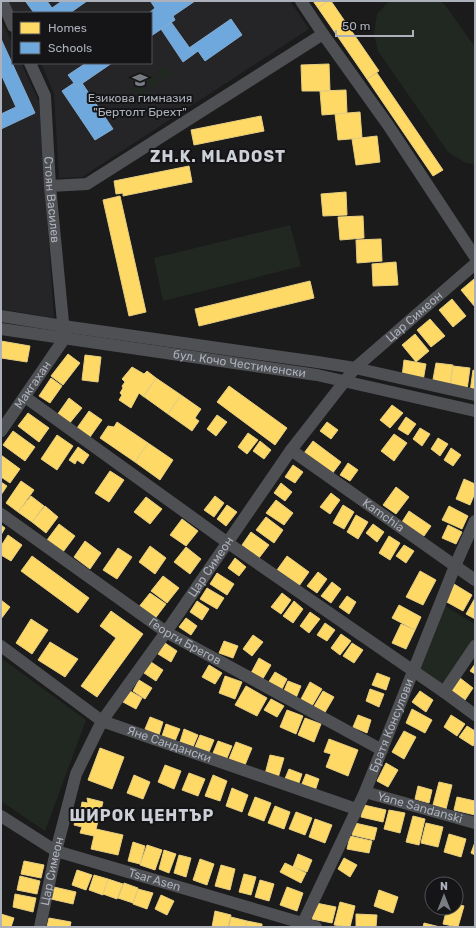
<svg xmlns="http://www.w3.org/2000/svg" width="476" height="928" font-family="Rubik,sans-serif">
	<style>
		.built { fill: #252527 }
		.green { fill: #212821 }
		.homes { fill: #ffd966; stroke: #e6cd80 }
		.schools { fill: #6fa8dc; stroke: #81abd2 }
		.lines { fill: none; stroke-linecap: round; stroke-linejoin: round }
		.minor { stroke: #4f5054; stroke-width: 12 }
		.labels { text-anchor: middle; stroke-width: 4; stroke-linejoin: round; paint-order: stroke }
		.poi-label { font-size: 12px; fill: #acb1bb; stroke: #151517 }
		.street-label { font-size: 12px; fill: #acb1bb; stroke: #151517 }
		.district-label { font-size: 16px; font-weight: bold; letter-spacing: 1px; fill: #cdd0d7; stroke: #151517 }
	</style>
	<rect width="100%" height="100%" fill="#1b1b1b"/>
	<path class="built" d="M7 1H290L309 29 82 177 59 178 54 94 41 63H151V13H14Z
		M1 19 13 45V63H21L39 102 54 318 1 309Z"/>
	<path class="green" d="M389 1H440L445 5 475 47V164L466 163 448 152 378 51 374 34 377 14Z
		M166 66 173 75 164 81 157 72Z
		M154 74 161 83 152 90 145 81Z
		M141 83 148 93 139 99 132 90Z
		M128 92 136 102 127 108 120 98Z
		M290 225 301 266 163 301 154 258Z
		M440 603 475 624V646L444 692 412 670Z
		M1 658 86 720 45 831 1 801Z"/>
	<path class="homes" d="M313 1H328L318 8Z
		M328 1H331L379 71 367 79 318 8Z
		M329 64 330 91H302L301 65Z
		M377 73 443 170 433 176 367 79Z
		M346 90 347 113 322 115 320 91Z
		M360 112 362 138 338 140 335 114Z
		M261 116 264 131 194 145 191 130Z
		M377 136 380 162 356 165 352 139Z
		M189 166 192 182 123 196V193L116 194 114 181Z
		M346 192 347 215 323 216 321 194Z
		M120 196 146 312 129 316 103 200Z
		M363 216 364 238 340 240 338 217Z
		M381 239 382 261 357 263 356 240Z
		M396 262 398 285 373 286 372 264Z
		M474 279 475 280V307L461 290Z
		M310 281 314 298 199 326 195 309Z
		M452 299 466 316 453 327 439 310Z
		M430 319 445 336 431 347 417 330Z
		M415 334 429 351 416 362 402 345Z
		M1 341 30 346 27 362 1 358Z
		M68 354 80 363 63 385 51 376Z
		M85 355 101 357 98 382 82 380Z
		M404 360 426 364 423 381 402 377Z
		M436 363 453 365 450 387 432 385Z
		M453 366 470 368 467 390 450 388Z
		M132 367 144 374 147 371 156 378 144 397 139 393 131 408 119 400 122 395 120 393 123 388 122 386 125 382 122 379Z
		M473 370 475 371V393L470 392Z
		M51 378 62 386 50 403 39 396Z
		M156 378 181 395 168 414 143 396Z
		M229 386 287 428 275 445 217 402Z
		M181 395 201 409 195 418 199 421 192 431 168 414Z
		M69 398 82 408 69 424 57 415Z
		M392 405 403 413 390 428 380 420Z
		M89 411 102 420 90 437 77 428Z
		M28 413 49 428 39 442 18 426Z
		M217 415 227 422 216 436 207 429Z
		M406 417 416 424 408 435 398 429Z
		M117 422 148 443 135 462 100 438 108 426 114 427Z
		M327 422 338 430 331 439 320 431Z
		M420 428 430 434 422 446 413 439Z
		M13 431 35 447 25 461 3 445Z
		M248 433 258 440 247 454 238 447Z
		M394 434 407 443 394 461 381 451Z
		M57 435 73 446 57 470 41 459Z
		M438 438 448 444 440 456 431 449Z
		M260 441 271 450 264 459 253 451Z
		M313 441 341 462 332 474 304 453Z
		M148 443 173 460 160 480 135 462Z
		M78 447 89 455 83 464 77 460 75 464 69 460Z
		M451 448 461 455 453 466 444 460Z
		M1 455 20 469 10 483 1 477Z
		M348 463 358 470 350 481 340 475Z
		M293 465 303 472 295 483 285 477Z
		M110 471 124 480 109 502 95 493Z
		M464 479 475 484V493L470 505 456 499Z
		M21 481 34 490 18 512 6 503Z
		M1 482 7 486 1 495Z
		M281 483 292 492 285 501 274 493Z
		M396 487 409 497 396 514 383 505Z
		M331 493 340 500 330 514 320 507Z
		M31 496 44 506 32 522 18 512Z
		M215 496 224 503 214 517 204 510Z
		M146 497 162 509 150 524 134 512Z
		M276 500 293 513 284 525 266 513Z
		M227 505 237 512 226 526 217 519Z
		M343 505 354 512 344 529 333 523Z
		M45 506 58 517 46 533 32 522Z
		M449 506 468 516 462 529 442 520Z
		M409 511 431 526 424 536 402 522Z
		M356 515 368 522 358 539 347 532Z
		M266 517 283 530 274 543 256 530Z
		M182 519 198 531 186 546 170 535Z
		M59 524 75 536 63 552 47 540Z
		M373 524 384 532 377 542 366 533Z
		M1 525 5 528 1 535Z
		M448 525 462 532 456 544 442 538Z
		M251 532 269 545 259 558 242 545Z
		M8 535 22 545 11 561 1 555V546Z
		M389 536 400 543 390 560 379 553Z
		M85 541 101 553 90 569 74 557Z
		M404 545 414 551 406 563 396 556Z
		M150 546 166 558 155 574 139 562Z
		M186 547 201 559 190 574 174 562Z
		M118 548 132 557 117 579 103 570Z
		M32 556 89 598 78 613 21 571Z
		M287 556 309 572 299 586 277 570Z
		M235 558 246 567 239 576 228 568Z
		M420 571 436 580 423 605 406 597Z
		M318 572 327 579 317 593 307 586Z
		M217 573 234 584 227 595 210 584Z
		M163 576 179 588 167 603 151 591Z
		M332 582 341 589 331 603 321 596Z
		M454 584 472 595 463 611 445 601Z
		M207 588 224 598 217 609 200 599Z
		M150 593 166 604 154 620 138 608Z
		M282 593 291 600 281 614 271 607Z
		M347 596 356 602 349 614 339 607Z
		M475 598V619L466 614Z
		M1 600 10 607 1 619Z
		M197 601 209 609 202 620 190 612Z
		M294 601 303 609 293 623 283 616Z
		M399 605 421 617 415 630 392 618Z
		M111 611 143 634 97 697 81 686 116 638 100 626Z
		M310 612 320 619 309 633 300 626Z
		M186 618 197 626 191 635 179 627Z
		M31 619 48 630 32 654 16 643Z
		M325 623 335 630 327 641 317 635Z
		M401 624 415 630 406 649 392 643Z
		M341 634 351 641 340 655 331 648Z
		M253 635 263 642 252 656 243 649Z
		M224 641 238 646 233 658 219 653Z
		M50 642 78 659 65 677 38 660Z
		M165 643 177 651 171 662 158 654Z
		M352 643 363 650 354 663 343 656Z
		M259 658 271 665 261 682 250 675Z
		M151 662 163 670 156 681 144 673Z
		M475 664V674L470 671Z
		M209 665 222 673 215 684 202 677Z
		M275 672 287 679 281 691 268 683Z
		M377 673 390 678 386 690 372 685Z
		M225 676 242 682 235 699 219 693Z
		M460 678 473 688 465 700 451 690Z
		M139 680 152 688 145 699 133 691Z
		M288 681 301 686 296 698 283 693Z
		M310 682 322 689 312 706 301 699Z
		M246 686 267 698 257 716 235 705Z
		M370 689 384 694 379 707 366 701Z
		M130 691 142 698 136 709 123 702Z
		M323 691 334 697 324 714 313 708Z
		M420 691 433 700 426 712 412 702Z
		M271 699 284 706 277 717 264 710Z
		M412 709 432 720 425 733 406 723Z
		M287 710 303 716 296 734 280 727Z
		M358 715 371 720 367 733 353 727Z
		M451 715 465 724 457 736 444 727Z
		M150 717 163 722 159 735 145 729Z
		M305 718 321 724 314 742 298 735Z
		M166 724 180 729 175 741 162 736Z
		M467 726 475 731V743L473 746 459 737Z
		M184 729 198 735 193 747 180 742Z
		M404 731 416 737 404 759 392 752Z
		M200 735 214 740 209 752 195 747Z
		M329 739 358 750 348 776 326 767 331 754 324 752Z
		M218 741 232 746 227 758 213 753Z
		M236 742 252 748 245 765 229 759Z
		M100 748 124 757 112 789 88 780Z
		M270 755 284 758 278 778 265 774Z
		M386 763 398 770 388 787 377 781Z
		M165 765 181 771 174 789 158 782Z
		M289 769 302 774 298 786 284 781Z
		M189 773 205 779 198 796 182 790Z
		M306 774 319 779 315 791 301 786Z
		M134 775 150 782 143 799 127 793Z
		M213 775 227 781 220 801 205 796Z
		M439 782 452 785 446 809 433 805Z
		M418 786 432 790 429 803 415 799Z
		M232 788 248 795 242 812 226 806Z
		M255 797 271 803 264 821 248 815Z
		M457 797 475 801V815L454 810Z
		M87 798 103 802 96 829 123 835 118 855 91 849 94 836 80 833 82 827 74 825 77 814 85 816 86 810 81 808 82 802 88 803Z
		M364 805 386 810 383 822 361 817Z
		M275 806 290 812 284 829 268 823Z
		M389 810 405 813 400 833 384 829Z
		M296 812 312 818 305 835 289 829Z
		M413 816 425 819 419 845 406 842Z
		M315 819 332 825 325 843 309 837Z
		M355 823 377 828 374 840 352 835Z
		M426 823 443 827 438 847 421 843Z
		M449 834 466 839 461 857 444 852Z
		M350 836 372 841 369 853 347 849Z
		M133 842 145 846 140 864 128 861Z
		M475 842V855L471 853Z
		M147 845 162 850 155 870 140 865Z
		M164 850 176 854 169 873 159 869Z
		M298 854 312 860 307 872 293 867Z
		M179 855 191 858 186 877 174 873Z
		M344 858 357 865 350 877 338 869Z
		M200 859 214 864 207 885 193 880Z
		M24 861 44 865 41 878 21 874Z
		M285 863 306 873 301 883 280 872Z
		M221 865 235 869 230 890 215 886Z
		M77 870 92 875 86 890 72 885Z
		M244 874 256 877 251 895 239 892Z
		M94 875 108 879 103 895 89 890Z
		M20 876 40 881 37 894 17 890Z
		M108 879 123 884 117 899 103 894Z
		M260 880 274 884 269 901 255 897Z
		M124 883 138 888 133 903 118 898Z
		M54 887 76 892 73 904 51 899Z
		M287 887 303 893 297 911 280 905Z
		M138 889 153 893 147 909 133 904Z
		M379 890 398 897 393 913 374 906Z
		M15 894 36 898 33 912 13 907Z
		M161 895 174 901 167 915 155 909Z
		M340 902 355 906 350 927 334 925Z
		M316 903 336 907 332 923 312 919Z
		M456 904 464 906 458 927 443 924 447 908H456Z
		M215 911 231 915 228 927H212Z
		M1 914 14 918 11 927H1Z
		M356 914 377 915 376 927H356Z
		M231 917 247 921 245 927H229Z
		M49 918 71 922 70 927H47Z
		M247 921 262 924V927H245Z
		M424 923 440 927H423Z"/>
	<path class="schools" d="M47 1 52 8 62 1H87L70 13H34L26 2Z
		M153 1H195L173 16 175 20 151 36V13H149L155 8 151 2Z
		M231 19 242 35 205 61 198 51 194 54 189 48Z
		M171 22 194 54 183 62 161 29Z
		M1 39 35 113 1 129V114L16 107 1 74Z
		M86 63H112L77 87 68 75Z
		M74 83 77 87 82 83 113 129 95 140 62 91Z"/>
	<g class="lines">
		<g class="minor">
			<path d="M2 1 13 26"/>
			<path d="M301 1 323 34"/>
			<path id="s1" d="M30 63 45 96 50 186 64 333"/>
			<path d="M50 186 87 184 323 34 388 125 475 257"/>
			<path d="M1 316 63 326 317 362 355 368 475 395"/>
			<path id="s2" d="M1 329 317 375 475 411"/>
			<path d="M25 397 228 543 444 692 475 715"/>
			<path id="s3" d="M1 431 64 339"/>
			<path id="s4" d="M291 450 475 580"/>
			<path id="s5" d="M1 514 166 632 382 750"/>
			<path id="s6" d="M1 646 102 721 356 809"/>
			<path d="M444 692 475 646"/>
			<path id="s7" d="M365 792 475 823"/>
			<path id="s8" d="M1 816 56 851 316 927"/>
			<path id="s9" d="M40 927 56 851 76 774 102 721 166 632 291 450 355 368 475 264"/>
			<path id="s10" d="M301 927 365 792 455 566 475 521"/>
		</g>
	</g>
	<defs>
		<g id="school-bare" transform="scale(1.2)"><path d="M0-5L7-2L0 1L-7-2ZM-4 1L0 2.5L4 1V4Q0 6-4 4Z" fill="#797c83" stroke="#151517" stroke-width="2.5" paint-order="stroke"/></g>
	</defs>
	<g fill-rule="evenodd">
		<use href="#school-bare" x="140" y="80"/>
	</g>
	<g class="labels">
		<g class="poi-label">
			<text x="140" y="102">Езикова гимназия<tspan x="140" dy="14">"Бертолт Брехт"</tspan></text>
		</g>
		<g class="street-label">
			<text dy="4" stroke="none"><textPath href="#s1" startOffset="140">Стоян Василев</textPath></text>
			<text dy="4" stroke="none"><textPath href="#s9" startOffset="729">Цар Симеон</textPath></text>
			<text dy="4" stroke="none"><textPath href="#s2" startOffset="241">бул. Кочо Честименски</textPath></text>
			<text dy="4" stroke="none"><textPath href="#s3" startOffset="56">Макгахан</textPath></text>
			<text dy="4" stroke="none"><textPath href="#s4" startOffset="113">Kamchia</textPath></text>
			<text dy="4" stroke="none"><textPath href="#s9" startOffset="405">Цар Симеон</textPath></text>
			<text dy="4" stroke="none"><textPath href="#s5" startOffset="224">Георги Брегов</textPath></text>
			<text dy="4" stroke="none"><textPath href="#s10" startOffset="221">Братя Консулови</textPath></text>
			<text dy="4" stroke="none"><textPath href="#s6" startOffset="197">Яне Сандански</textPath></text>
			<text dy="4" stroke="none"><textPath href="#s7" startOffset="57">Yane Sandanski</textPath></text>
			<text dy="4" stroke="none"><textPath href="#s9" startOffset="57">Цар Симеон</textPath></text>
			<text dy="4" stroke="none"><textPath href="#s8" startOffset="168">Tsar Asen</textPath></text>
		</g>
		<g class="district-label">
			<text x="218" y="162">ZH.K. MLADOST</text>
			<text x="142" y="821">ШИРОК ЦЕНТЪР</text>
		</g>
	</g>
	<rect width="476" height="928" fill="none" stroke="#acb1bb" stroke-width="4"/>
	<rect x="12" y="12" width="140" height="52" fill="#151517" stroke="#515359"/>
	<rect x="20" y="22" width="20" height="12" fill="#ffd966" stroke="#515359"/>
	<text x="48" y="32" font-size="12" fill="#acb1bb">Homes</text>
	<rect x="20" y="42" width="20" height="12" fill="#6fa8dc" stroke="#515359"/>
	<text x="48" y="52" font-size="12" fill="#acb1bb">Schools</text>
	<g transform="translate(444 896)"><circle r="19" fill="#151517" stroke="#515359"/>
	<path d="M0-3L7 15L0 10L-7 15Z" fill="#797c83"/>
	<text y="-6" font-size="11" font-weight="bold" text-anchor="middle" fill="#acb1bb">N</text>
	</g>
	<path d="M336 30v6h77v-6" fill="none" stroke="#acb1bb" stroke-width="2"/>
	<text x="342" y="30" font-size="12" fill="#acb1bb" stroke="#151517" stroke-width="3" paint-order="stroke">50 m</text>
</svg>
